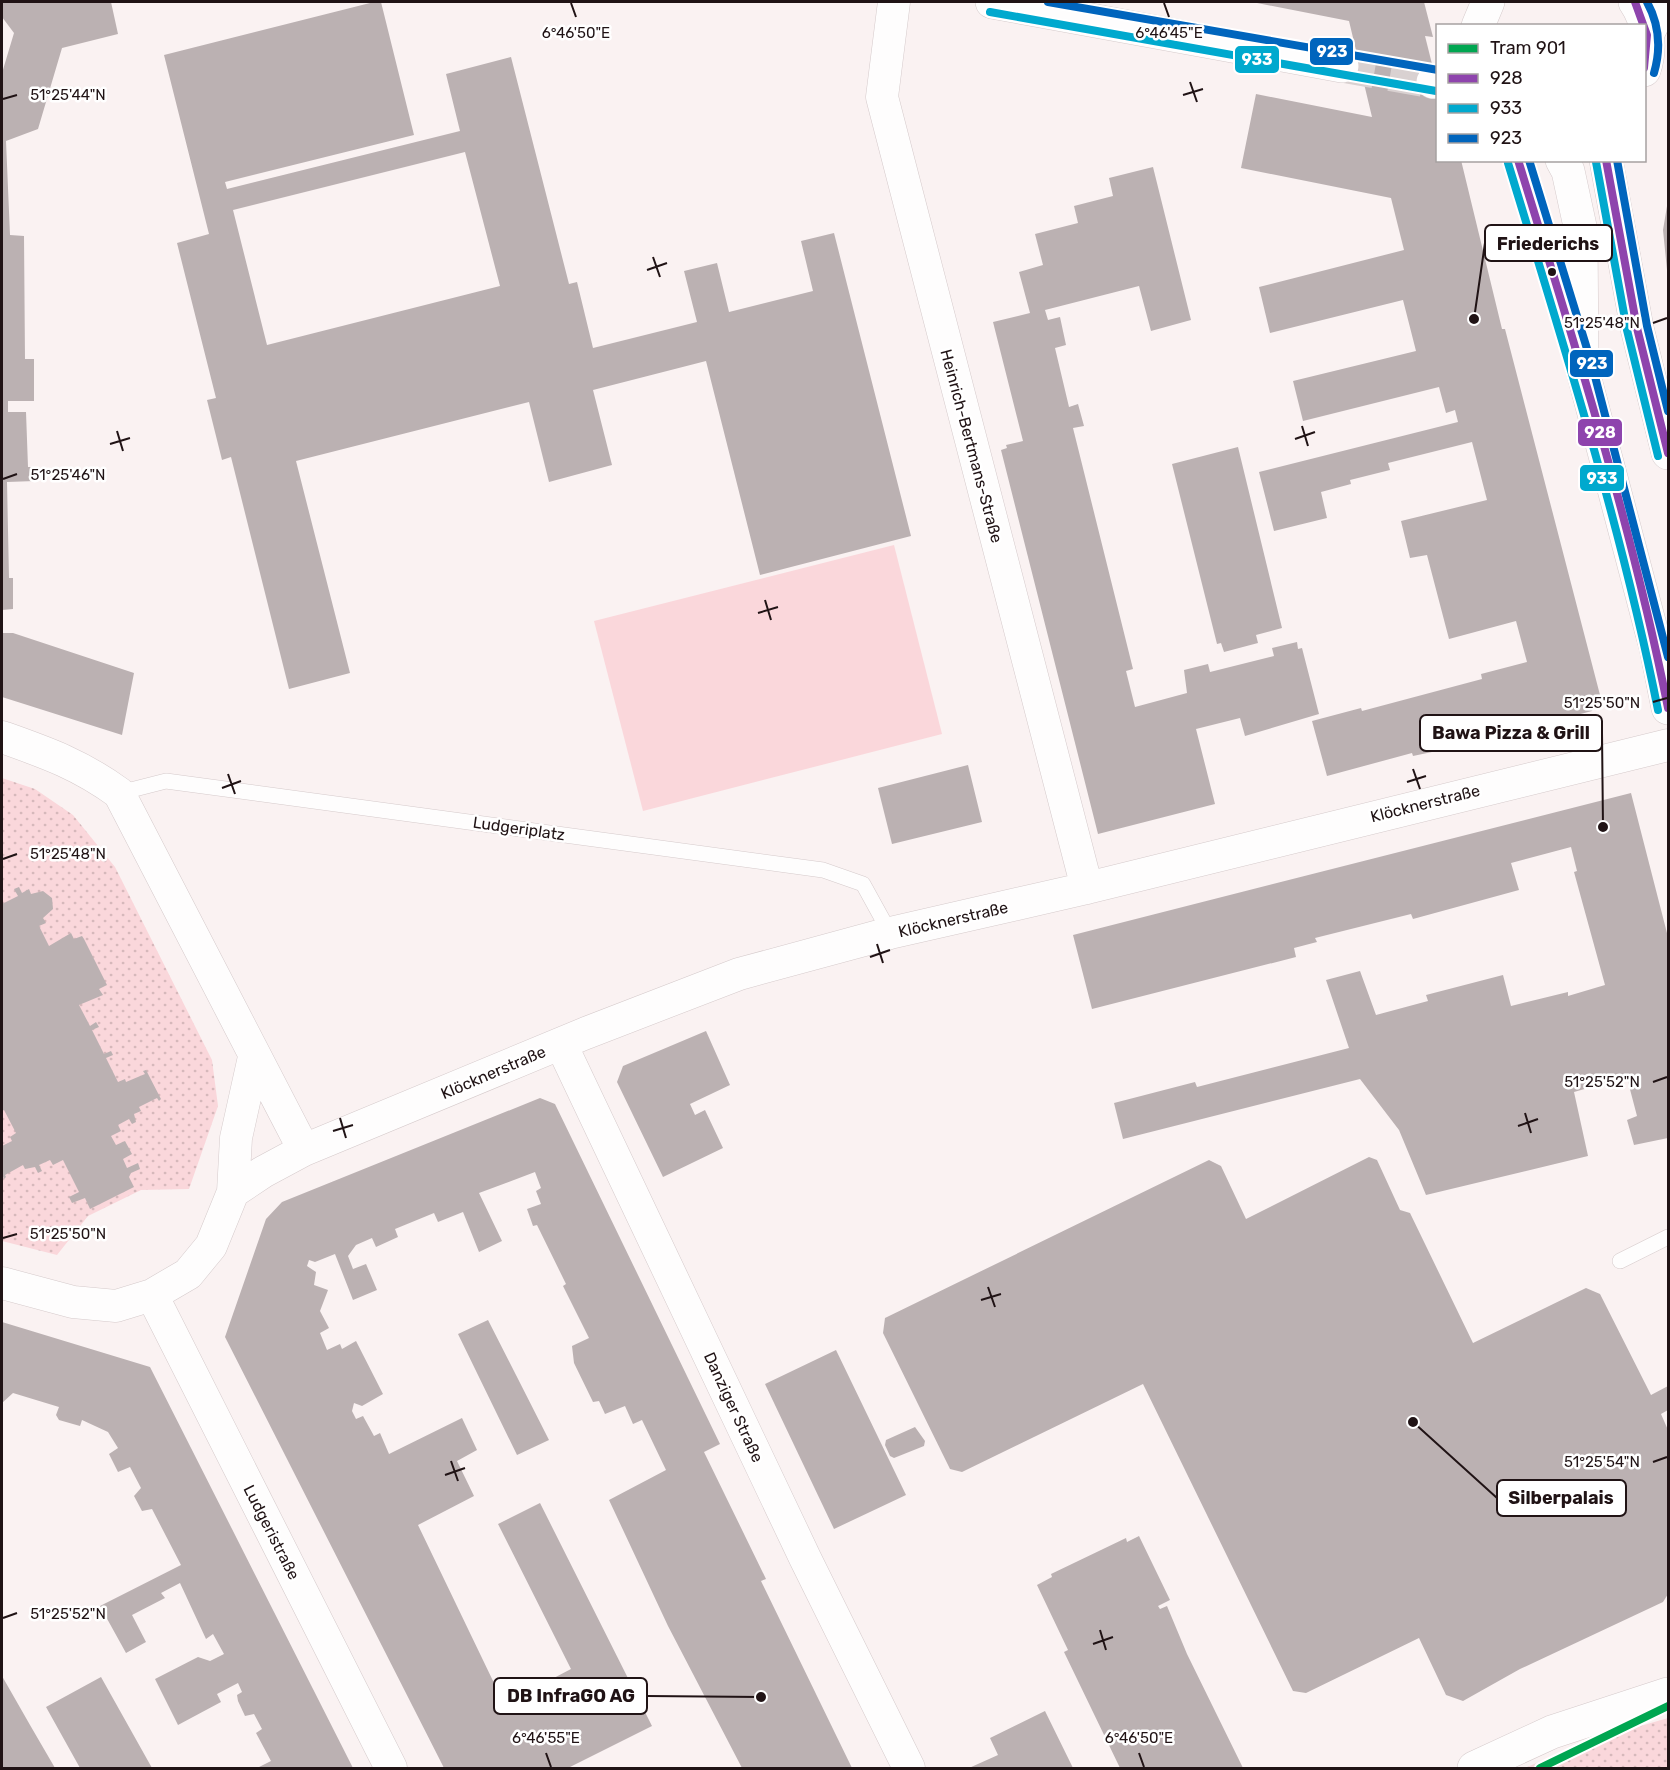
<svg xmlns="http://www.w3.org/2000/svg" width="1670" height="1770" font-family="Rubik,sans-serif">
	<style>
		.grass { fill: url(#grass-dots) }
		.pitch { fill: #fad7db }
		.building { fill: #bbb1b2; fill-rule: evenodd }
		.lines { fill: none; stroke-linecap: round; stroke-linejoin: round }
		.tertiary-tunnel { stroke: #d9d1d1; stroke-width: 33; stroke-dasharray: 33 16; stroke-linecap: butt }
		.service-casing { stroke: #d5cacb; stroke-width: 16 }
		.minor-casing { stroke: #d5cacb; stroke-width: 33 }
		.tertiary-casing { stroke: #d5cacb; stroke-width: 34 }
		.secondary-casing { stroke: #d5cacb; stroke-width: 34 }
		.service { stroke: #fefdfd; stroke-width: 15 }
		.minor { stroke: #fefdfd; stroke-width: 32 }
		.tertiary { stroke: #fefdfd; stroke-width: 33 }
		.secondary { stroke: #fefdfd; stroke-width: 33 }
		.bus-1-casing { stroke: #fff; stroke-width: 12 }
		.bus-2-casing { stroke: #fff; stroke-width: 12 }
		.bus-3-casing { stroke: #fff; stroke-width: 12 }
		.bus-1 { stroke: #8e44ad; stroke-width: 8 }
		.bus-2 { stroke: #00a9ce; stroke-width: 8 }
		.bus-3 { stroke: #0065bd; stroke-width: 8 }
		.tram-1-casing { stroke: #fff; stroke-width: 12 }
		.tram-1 { stroke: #00a651; stroke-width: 8 }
		.ticks { fill: none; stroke: #201315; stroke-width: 2 }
		.bus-dot { fill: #201315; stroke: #fff; stroke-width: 2 }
		.labels { text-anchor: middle; stroke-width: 5; stroke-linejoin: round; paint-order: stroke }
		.street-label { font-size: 16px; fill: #201315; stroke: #fff }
		.ticks-label { font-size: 15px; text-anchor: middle; fill: #201315; stroke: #fff; stroke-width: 5; stroke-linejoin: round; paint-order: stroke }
		.leader { fill: none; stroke: #201315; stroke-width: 2 }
		.callout-dot { fill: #201315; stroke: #fff; stroke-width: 2 }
		.callout { fill: #fff; stroke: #201315; stroke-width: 2 }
		.callout-label { font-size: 18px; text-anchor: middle; font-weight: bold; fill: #201315 }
		.line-badge { stroke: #fff; stroke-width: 2 }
		.badge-label { font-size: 16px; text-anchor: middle; font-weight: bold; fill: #fff }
	</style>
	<defs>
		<pattern id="grass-dots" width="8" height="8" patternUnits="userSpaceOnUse" patternTransform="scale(1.5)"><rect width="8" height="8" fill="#fad7db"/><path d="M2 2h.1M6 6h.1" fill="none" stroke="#d6b8bb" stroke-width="1.8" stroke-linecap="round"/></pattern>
	</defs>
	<rect width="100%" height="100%" fill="#faf2f2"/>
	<path class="grass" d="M2 778 35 789 73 815 115 867 212 1060 218 1106 189 1189 141 1190 88 1216 57 1255 2 1241Z
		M1668 1718V1768H1525L1582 1743Z"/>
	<path class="pitch" d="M894 545 942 734 643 811 594 621Z"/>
	<path class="building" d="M2 2H111L118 34 62 48 38 129 6 141 10 235 24 236 25 359H34V401H8V412H26L28 467H35V481L7 482 9 578H13V609L2 610V73L14 33 2 17Z
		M374 2H381L414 135 225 182 227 189 460 131 446 74 511 57 569 284 577 282 593 348 697 322 684 271 717 263 729 312 813 291 801 241 834 233 911 536 760 575 706 361 593 390 612 465 549 482 529 402 296 461 350 673 289 689 231 457 222 460 207 400 216 398 177 243 209 234 164 55ZM465 152 500 286 267 345 233 210Z
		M1252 2H1424L1433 37 1425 36 1438 88V160H1461L1502 329H1505L1600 695 1592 711 1446 749 1413 756 1412 753 1327 776 1312 721 1361 708 1362 711 1482 679 1481 674 1527 662 1516 621 1449 639 1427 555 1410 558 1401 521 1487 500 1472 442 1388 463 1390 470 1350 480 1351 484 1321 492 1327 518 1274 531 1259 472 1458 422 1455 410 1446 413 1439 387 1303 421 1293 381 1416 351 1403 300 1270 333 1259 287 1404 250 1391 198 1241 168 1256 94 1372 117 1349 21Z
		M1153 167 1191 320 1151 331 1139 286 1045 310 1048 320 1060 317 1066 345 1055 348 1069 407 1078 404 1084 426 1073 428 1133 669 1126 671 1135 707 1187 693 1184 670 1208 664 1210 672 1274 656 1272 648 1297 642 1298 649 1302 648 1319 714 1245 736 1240 718 1196 729 1215 804 1098 834 1001 450 1007 448 1006 445 1023 441 993 322 1030 313 1019 272 1043 265 1035 234 1078 223 1074 206 1113 196 1109 178Z
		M1667 206 1668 270H1667L1663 230Z
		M1238 447 1282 628 1256 635 1258 643 1224 652 1221 643 1217 644 1172 464Z
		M2 633H13L134 673 122 735 2 697Z
		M968 765 982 822 892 844 878 788Z
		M1631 793 1668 937V1138L1634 1145 1627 1120 1637 1116 1627 1078 1616 1080 1574 1092 1588 1156 1426 1195 1399 1130 1360 1079 1123 1139 1114 1103 1195 1082 1197 1087 1349 1048 1326 980 1360 971 1376 1015 1428 1001 1426 995 1503 975 1511 1006 1568 992V996L1605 985 1574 872 1577 871 1571 847 1511 863 1519 890 1413 919 1411 914 1315 938 1317 942 1294 948 1296 957 1092 1009 1073 935Z
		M19 887 22 893 29 889 31 894 43 891 52 898 53 909 43 918 46 923 39 926 49 946 71 933 74 939 82 936 84 939 107 985 99 989 103 995 79 1005 90 1026 96 1022 99 1027 92 1030 104 1054 111 1051 113 1055 106 1058 118 1082 125 1079 126 1082 145 1074 143 1071 146 1070 161 1099 159 1101 157 1098 139 1107 141 1111 134 1114 136 1122 132 1124 129 1119 118 1125 121 1131 111 1136 116 1145 125 1141 132 1154 123 1159 127 1168 138 1163 140 1169 131 1173 129 1177 134 1187 90 1209 85 1198 72 1203 69 1197 79 1192 63 1160 53 1165 50 1160 39 1165 42 1171 38 1173 35 1167 25 1169 23 1165 5 1175 6 1177 4 1179 2 1174V1146L12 1141 10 1137 16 1133 4 1110 2 1111V904L18 896 14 889Z
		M706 1031 730 1085 690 1104 695 1115 705 1110 723 1148 663 1177 617 1082 623 1066Z
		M540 1098 555 1104 720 1444 704 1452 766 1579 761 1581 852 1768H742L668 1626 609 1500 666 1470 642 1420 633 1424 625 1406 605 1414 599 1401 593 1402 574 1363 572 1346 589 1338 563 1286 566 1284 537 1225 533 1226 527 1209 541 1204 536 1191 541 1188 535 1172 479 1193 502 1241 479 1252 463 1212 438 1222 434 1213 395 1229 398 1237 376 1247 372 1238 356 1245 348 1256 353 1269 366 1264 377 1290 353 1300 335 1254 315 1262 309 1260 307 1266 316 1272 314 1285 328 1290 320 1311 329 1328 320 1333 327 1350 340 1344 342 1349 356 1341 383 1394 362 1406 354 1403 352 1411 356 1419 363 1416 374 1436 380 1433 389 1454 462 1418 477 1450 457 1461 474 1496 418 1525 494 1683 500 1680 510 1701 571 1669 498 1524 540 1503 652 1726 568 1768H444L225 1337 266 1219 282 1202Z
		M1369 1157 1377 1160 1400 1210 1410 1213 1473 1343 1586 1288 1600 1294 1651 1395 1668 1386V1410L1661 1414 1668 1430V1594L1663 1602 1520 1669 1463 1701 1446 1695 1419 1638 1306 1693 1293 1691 1143 1384 962 1472 950 1469 883 1333 885 1318 1209 1160 1221 1166 1246 1219Z
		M488 1320 549 1440 517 1455 458 1334Z
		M2 1322 150 1367 353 1768H257L271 1761 256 1733 262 1729 254 1714 245 1716 238 1701 237 1695 242 1692 238 1683 217 1694 221 1702 178 1725 155 1679 198 1657 210 1661 224 1654 213 1634 206 1639 180 1583 161 1593 165 1598 132 1615 146 1642 126 1653 100 1606 181 1565 152 1509 142 1511 134 1496 141 1488 130 1467 118 1472 109 1454 118 1448 108 1432 82 1420 80 1426 59 1420 56 1415 59 1407 13 1393 2 1403Z
		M836 1350 906 1495 834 1529 765 1384Z
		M915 1427 925 1441 924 1446 894 1458 890 1456 885 1445 886 1440Z
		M1139 1536 1170 1600 1158 1606 1160 1609 1167 1606 1187 1654 1243 1768H1120L1064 1652 1068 1650 1037 1585 1052 1577 1051 1574 1126 1538 1127 1542Z
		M2 1676 30 1725 55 1768H2Z
		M101 1677 152 1768H80L46 1707Z
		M1045 1711 1073 1768H969L998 1755 990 1738Z"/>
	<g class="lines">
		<path class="tertiary-tunnel" d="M1342 66 1433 82"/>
		<g class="service-casing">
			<path id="service" d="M1518 160 1571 335
				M119 793 166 781 823 870 863 884 890 933
				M1620 1261 1668 1237"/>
		</g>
		<g class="minor-casing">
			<path id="minor" d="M894 2 882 97 1087 888
				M1648 34 1657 16 1668 5
				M2 737C47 753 79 764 119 793L304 1150
				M561 1044 805 1558 909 1768
				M233 1192 263 1172 304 1150 586 1033 739 974 890 933 1087 888 1668 745
				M2 1283 73 1302 116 1306 152 1295 188 1274 211 1246 233 1192 236 1138 254 1057
				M152 1295 391 1768"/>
		</g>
		<g class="tertiary-casing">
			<path id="tertiary" d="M992 2 1342 66
				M1635 2C1648 21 1652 48 1644 70
				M1478 26 1488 2
				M1433 82 1438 81
				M1562 160 1568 171 1581 231 1582 368 1656 648 1668 708
				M1606 160 1637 328 1668 453"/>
		</g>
		<g class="secondary-casing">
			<path id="secondary" d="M1474 1768 1552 1732 1668 1694"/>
		</g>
		<use href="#service" class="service"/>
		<use href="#minor" class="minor"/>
		<use href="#tertiary" class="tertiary"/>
		<use href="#secondary" class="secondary"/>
		<g class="bus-1-casing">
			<path id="bus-1" d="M1635 2 1647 35 1644 68
				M1518 160C1574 341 1631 523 1668 708
				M1606 160 1637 328 1668 453"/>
		</g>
		<g class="bus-2-casing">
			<path id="bus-2" d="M990 12 1436 91
				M1596 162 1627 330 1658 456
				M1508 163C1563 343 1621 525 1658 710"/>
		</g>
		<g class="bus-3-casing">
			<path id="bus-3" d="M1048 2 1438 70
				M1647 2C1659 24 1661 49 1654 73
				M1529 160 1592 365 1668 657
				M1617 160 1647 326 1668 411"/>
		</g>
		<use href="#bus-1" class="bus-1"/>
		<use href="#bus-2" class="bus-2"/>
		<use href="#bus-3" class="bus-3"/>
		<g class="tram-1-casing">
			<path id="tram-1" d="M1540 1768 1668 1706"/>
		</g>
		<use href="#tram-1" class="tram-1"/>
	</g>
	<path class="ticks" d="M571 3 576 17M1164 3 1169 17M1190 82 1197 102M1183 95 1203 89M3 99 17 95M653 257 660 277M647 270 667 263M1653 323 1667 318M1302 426 1308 446M117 431 123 451M1295 439 1315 432M110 444 130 438M3 479 17 474M765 600 771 620M758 613 778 607M1653 702 1667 698M1413 769 1420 789M228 774 235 794M1407 782 1426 776M222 788 241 781M3 859 17 854M877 944 883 963M870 957 890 950M1653 1082 1667 1077M1525 1113 1531 1133M340 1118 346 1138M1518 1126 1538 1119M333 1131 353 1125M3 1238 17 1234M988 1287 995 1307M981 1300 1001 1294M451 1461 458 1481M1653 1462 1667 1457M445 1475 465 1468M3 1618 17 1613M1100 1630 1106 1650M1093 1644 1113 1637M546 1753 551 1767M1139 1753 1144 1767"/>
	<circle class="bus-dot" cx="1552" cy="272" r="5"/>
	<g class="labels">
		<g class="street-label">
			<text transform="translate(972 446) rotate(75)" y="6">Heinrich-Bertmans-Straße</text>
			<text transform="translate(1425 803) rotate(-14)" y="6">Klöcknerstraße</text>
			<text transform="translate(519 828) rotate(8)" y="6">Ludgeriplatz</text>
			<text transform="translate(953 919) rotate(-13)" y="6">Klöcknerstraße</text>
			<text transform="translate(493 1072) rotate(-23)" y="6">Klöcknerstraße</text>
			<text transform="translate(734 1407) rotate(65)" y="6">Danziger Straße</text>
			<text transform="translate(272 1532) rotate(63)" y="6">Ludgeristraße</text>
		</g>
	</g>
	<g class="ticks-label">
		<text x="576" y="38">6°46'50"E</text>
		<text x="1169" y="38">6°46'45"E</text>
		<text x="68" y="100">51°25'44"N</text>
		<text x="1602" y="328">51°25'48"N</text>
		<text x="68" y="480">51°25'46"N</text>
		<text x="1602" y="708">51°25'50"N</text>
		<text x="68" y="859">51°25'48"N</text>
		<text x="1602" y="1087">51°25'52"N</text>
		<text x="68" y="1239">51°25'50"N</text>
		<text x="1602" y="1467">51°25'54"N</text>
		<text x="68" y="1619">51°25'52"N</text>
		<text x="546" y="1743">6°46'55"E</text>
		<text x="1139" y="1743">6°46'50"E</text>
	</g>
	<path class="leader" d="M1474 319L1485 243M1603 827L1602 733M1413 1422L1497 1498M761 1697L647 1696"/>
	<g class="callout-dot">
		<circle cx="1474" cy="319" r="6"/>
		<circle cx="1603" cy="827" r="6"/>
		<circle cx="1413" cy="1422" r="6"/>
		<circle cx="761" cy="1697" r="6"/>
	</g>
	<g class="callout">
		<rect x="1485" y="225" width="127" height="36" rx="6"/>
		<rect x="1420" y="715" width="182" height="36" rx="6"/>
		<rect x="1497" y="1480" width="129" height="36" rx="6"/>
		<rect x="494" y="1678" width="153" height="36" rx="6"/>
	</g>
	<g class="callout-label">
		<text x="1548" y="250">Friederichs</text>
		<text x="1511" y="739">Bawa Pizza &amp; Grill</text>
		<text x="1561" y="1504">Silberpalais</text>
		<text x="571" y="1702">DB InfraGO AG</text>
	</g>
	<g class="line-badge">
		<rect x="1309" y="37" width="45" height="29" rx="6" fill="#0065bd"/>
		<rect x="1234" y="45" width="46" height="29" rx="6" fill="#00a9ce"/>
		<rect x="1569" y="349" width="45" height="29" rx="6" fill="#0065bd"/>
		<rect x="1577" y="418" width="46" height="29" rx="6" fill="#8e44ad"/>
		<rect x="1579" y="464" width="46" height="28" rx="6" fill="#00a9ce"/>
	</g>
	<g class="badge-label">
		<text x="1332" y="57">923</text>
		<text x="1257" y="65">933</text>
		<text x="1592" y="369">923</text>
		<text x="1600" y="438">928</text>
		<text x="1602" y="484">933</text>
	</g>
	<rect width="1670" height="1770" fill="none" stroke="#201315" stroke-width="6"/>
	<rect x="1436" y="24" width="210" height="138" fill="#ffffff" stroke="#a6a1a1" stroke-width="1.5"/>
	<rect x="1448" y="44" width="30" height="9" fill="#00a651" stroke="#a6a1a1" stroke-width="1.5"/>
	<text x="1490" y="54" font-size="18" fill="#201315">Tram 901</text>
	<rect x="1448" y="74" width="30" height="9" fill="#8e44ad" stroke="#a6a1a1" stroke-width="1.5"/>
	<text x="1490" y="84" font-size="18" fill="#201315">928</text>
	<rect x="1448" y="104" width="30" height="9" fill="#00a9ce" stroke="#a6a1a1" stroke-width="1.5"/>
	<text x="1490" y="114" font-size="18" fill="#201315">933</text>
	<rect x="1448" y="134" width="30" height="9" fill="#0065bd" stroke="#a6a1a1" stroke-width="1.5"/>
	<text x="1490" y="144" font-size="18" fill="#201315">923</text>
</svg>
